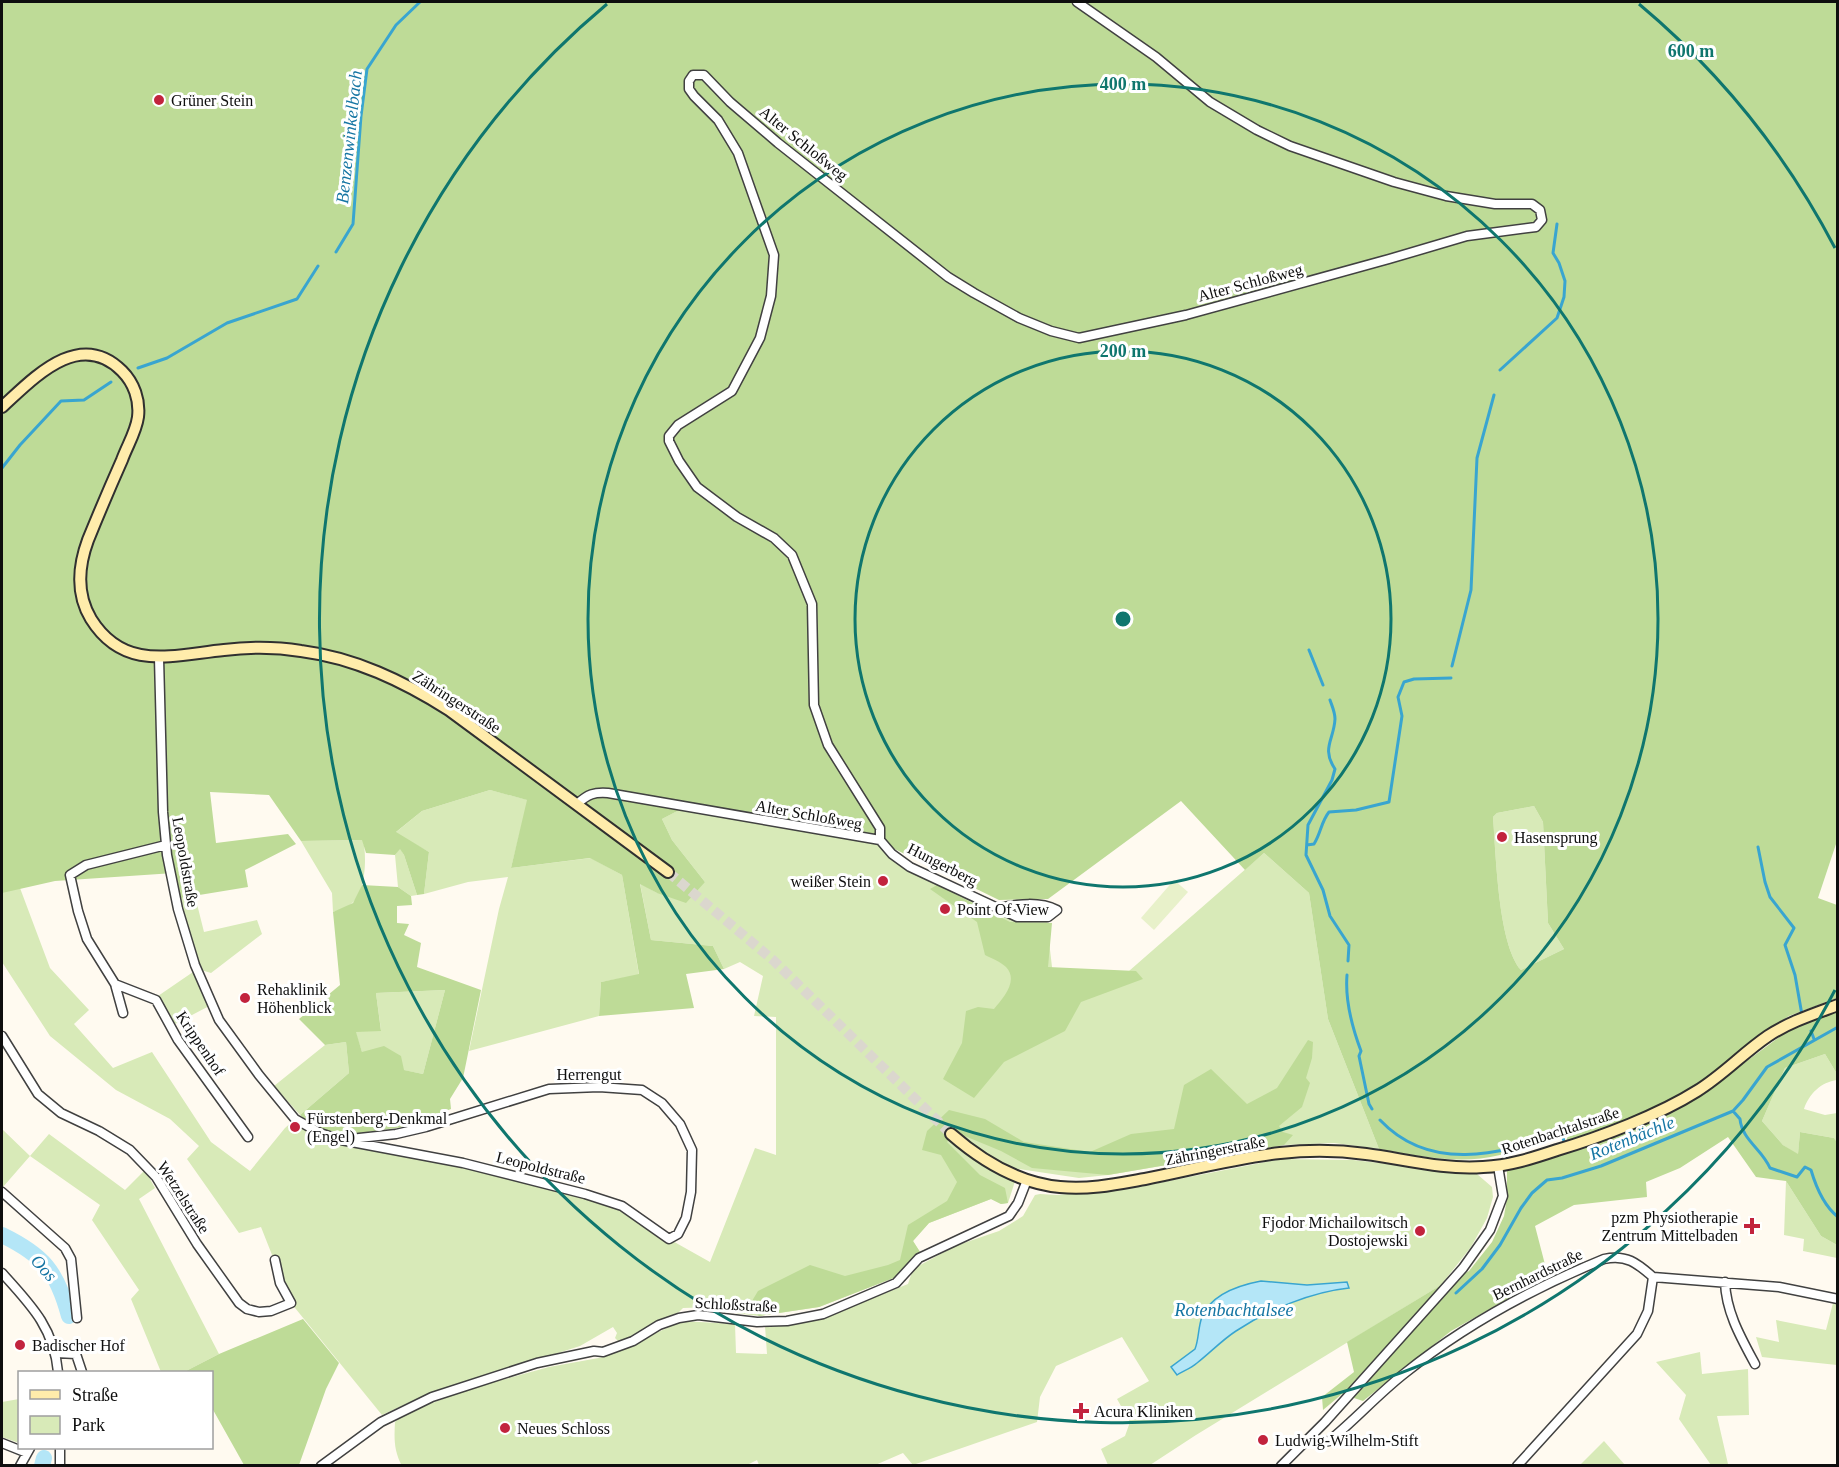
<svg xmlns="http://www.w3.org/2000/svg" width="1839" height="1467" font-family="Georgia,serif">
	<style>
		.green { fill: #d8eab8 }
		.forest { fill: #bedb97; fill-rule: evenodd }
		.pitch { fill: #e8f1ca }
		.water { fill: #b4e6f7; stroke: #39a5d0; stroke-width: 1.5 }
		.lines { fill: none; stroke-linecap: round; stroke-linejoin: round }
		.stream { stroke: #39a5d0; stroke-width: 3 }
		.river { stroke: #b4e6f7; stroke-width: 16 }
		.secondary-tunnel { stroke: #dbd7ce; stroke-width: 10; stroke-dasharray: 10 5; stroke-linecap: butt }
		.minor-casing { stroke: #414141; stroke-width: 11 }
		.secondary-casing { stroke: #303030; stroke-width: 14 }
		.minor { stroke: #fff; stroke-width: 8 }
		.secondary { stroke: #ffecab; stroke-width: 10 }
		.ring { fill: none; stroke: #0f766e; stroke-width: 3 }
		.poi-dot { fill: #c2233d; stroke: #fff; stroke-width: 2 }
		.labels { text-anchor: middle; stroke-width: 6; stroke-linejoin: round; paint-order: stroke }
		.poi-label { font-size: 16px; fill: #0e0e0e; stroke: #fff; text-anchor: start }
		.street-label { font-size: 16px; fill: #0e0e0e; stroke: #fff }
		.water-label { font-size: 18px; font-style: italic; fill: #1575a3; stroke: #fff }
		.centre { fill: #0f766e; stroke: #fff; stroke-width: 3 }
		.ring-label { font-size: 18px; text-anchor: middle; font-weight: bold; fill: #0f766e; stroke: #fff; stroke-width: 6; stroke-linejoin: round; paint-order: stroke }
	</style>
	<rect width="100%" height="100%" fill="#fffaf0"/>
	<path class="green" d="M490 790 528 800 511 868 591 858 622 875 639 975 601 982 599 1016 469 1051 499 909 508 877 468 882 424 894 429 852 395 833 422 811Z
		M1534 806 1543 822 1548 923 1564 949 1521 970C1498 944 1496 854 1493 817L1497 813Z
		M681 809 880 840 892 854 1004 911 1048 917 1047 924 1054 984 1129 971 1264 853 1309 893 1328 1019 1379 1149 1334 1143 1284 1145 1108 1175 1079 1178 1019 1169 1008 1203 1001 1204 991 1199 929 1223 913 1241 920 1252 896 1277 819 1307 759 1316 735 1313 716 1307 683 1308 679 1312 619 1342 615 1338 617 1333 613 1327 580 1346 421 1397 382 1415 291 1303 261 1227 239 1233 187 1159 199 1146 170 1119 116 1090 50 1036 2 962V892L20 888 50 968 89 1010 74 1024 113 1068 152 1052 211 1142 250 1171 285 1128 295 1119 320 1133 463 1163 622 1206 669 1239 710 1262 755 1148 776 1155V1017L754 1016 763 976 740 962 724 969 713 946 651 940 640 883 657 893 705 882 672 840 662 819Z
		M363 840C367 856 366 893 351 904 346 908 339 910 333 912L332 893 301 841Z
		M400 848 404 855 417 895 411 896 398 887 395 855Z
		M195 896 204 932 257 920 262 934 211 973 201 970 189 935 181 898Z
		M193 972 211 1005 175 1024 158 996Z
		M445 990 423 1074 403 1070 362 1052 355 1031 381 1030 376 993Z
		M346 1042 349 1073 300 1115 274 1086 325 1045Z
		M1825 1054 1837 1074V1080C1821 1082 1809 1094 1804 1109L1825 1115 1837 1113V1144L1834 1138 1800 1132 1798 1155 1783 1145 1762 1121 1785 1068Z
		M2 1129 30 1156 49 1134 125 1190 145 1170 155 1188 139 1199 219 1354 184 1372H161L131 1299 139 1290 92 1220 100 1205 30 1156 3 1187 2 1186Z
		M1281 1159 1353 1160 1477 1174 1492 1187 1493 1197 1487 1218 1471 1247 1441 1285 1196 1435 1150 1465H1108L1101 1449 1125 1436 1130 1422 1117 1399 1149 1381 1122 1337 1056 1366 1040 1397 1037 1422 913 1465 903 1453 873 1466 759 1465 757 1460 745 1466H402C394 1451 394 1439 395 1422L403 1414 472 1388 549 1367 604 1357 682 1321 735 1324 736 1353 767 1354 765 1326 823 1318 908 1284 913 1269 955 1246 999 1231 1023 1216 1035 1195 1040 1194 1057 1195 1133 1188Z
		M1786 1181 1821 1236 1837 1245V1258L1803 1251 1804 1239 1784 1235Z
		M1833 1303 1837 1305V1365L1762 1357 1756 1337 1779 1342 1776 1320 1826 1330Z
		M1700 1352 1702 1374 1748 1369 1749 1415 1717 1416 1728 1464 1826 1465H1711L1679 1419 1686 1395 1656 1362Z
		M19 1399H20L19 1443 2 1437V1402Z
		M1604 1441 1625 1465H1580Z"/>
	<path class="forest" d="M2 2H1837L1838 838 1818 898 1837 905V998L1789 1016 1760 1034 1719 1069 1721 1080 1789 1030 1837 1009V1074L1825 1054 1785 1068 1762 1121 1783 1145 1798 1154 1800 1132 1834 1138 1838 1144 1837 1245 1821 1236 1786 1181 1756 1177 1728 1137 1680 1168 1646 1182 1647 1197 1574 1205 1535 1226 1548 1276 1451 1331 1363 1401 1342 1394 1323 1410 1322 1397 1354 1372 1347 1342 1441 1285 1469 1271 1492 1242 1504 1216 1507 1198V1171L1563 1153 1568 1135C1545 1139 1523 1149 1500 1155 1460 1165 1419 1156 1379 1149L1328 1019 1309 893 1264 853 1245 870 1181 801 1048 899 999 900 872 838 687 806 662 819 672 840 705 882 686 903 657 893 640 884 651 940 713 946 724 969 686 974 694 1008 599 1016 601 982 639 974 622 875 590 858 511 868 527 800 490 790 422 811 396 832 429 852 424 894 417 895 404 855 400 849 395 855 366 853 362 840 301 841 269 795 210 792 216 843 288 834 296 844 245 870 248 887 181 898 174 873 55 881 2 893ZM1534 806 1543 822 1548 923 1564 949 1521 970C1498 944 1496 854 1493 817L1497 813Z
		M362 885 398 887 411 896 412 905 397 906V923L409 924 404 935 421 943 417 967 481 990 463 1078 450 1099 451 1109 403 1127 360 1133H320L300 1115 349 1073 346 1042 325 1045 299 1019 340 985 333 912 353 903ZM445 990 423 1074 404 1070 401 1056 384 1046 362 1052 356 1032 381 1031 376 993Z
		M937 885 1010 922 1052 923 1048 967 1136 971 1143 979 1081 1002 1065 1031 1004 1062 974 1098 943 1079 962 1043 966 1011 978 1007 994 1009C1003 998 1019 981 1006 967 1001 962 991 958 985 955L977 922 930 889Z
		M1308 1040 1313 1042 1312 1058 1306 1078 1310 1083 1302 1107 1279 1126 1283 1132 1293 1135 1284 1145 1108 1175 1032 1168 1001 1151 955 1132 947 1142 980 1175 1005 1188 1008 1203 1001 1204 991 1199 929 1223 913 1241 920 1252 896 1277 819 1307 759 1316 749 1306 758 1291 810 1265 845 1276 888 1265 900 1260 908 1225 947 1201 957 1182 941 1155 922 1150 927 1131 949 1110 985 1119 1024 1142 1090 1152 1131 1134 1174 1129 1184 1085 1211 1069 1247 1104 1277 1088Z
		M303 1319 339 1363 326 1389 299 1465H244L212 1408V1372H184L219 1354Z"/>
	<path class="pitch" d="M1174 880 1188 892 1154 930 1141 918Z"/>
	<path class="water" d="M1261 1281 1307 1285 1347 1282 1349 1288C1311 1292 1268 1310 1236 1331 1222 1340 1210 1353 1197 1363 1190 1369 1183 1371 1177 1375L1171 1367 1195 1349C1199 1339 1198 1327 1202 1317 1211 1294 1240 1285 1261 1281Z"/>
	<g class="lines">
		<path class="stream" d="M336 252 353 224 361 116 367 69 396 25 420 2
			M138 368 167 358 227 323 297 299 318 266
			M1500 370 1557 318 1564 297 1565 281 1559 263 1553 253 1557 224
			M2 468 20 445 61 401 84 400 111 382
			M1309 650 1323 685
			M1452 666 1471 590 1477 458 1494 395
			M1330 700C1332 706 1335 712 1335 719 1334 740 1321 748 1335 769L1332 780 1308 825 1306 855 1323 890 1330 916 1349 945 1348 961
			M1307 845 1314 844C1321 833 1321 822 1329 812L1356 810 1389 802 1402 716 1398 697 1404 682 1414 679 1451 678
			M1758 847 1765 882 1770 897 1794 928 1785 945 1795 975 1802 1015
			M1347 975C1345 1000 1352 1027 1361 1051L1359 1056 1369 1104 1372 1109
			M1811 1031 1814 1039
			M1733 1111 1740 1119C1742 1140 1762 1149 1770 1168L1797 1177 1805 1167 1811 1170C1816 1187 1824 1206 1838 1217
			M1380 1120C1431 1174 1500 1153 1562 1135L1564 1141
			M1456 1293 1482 1269 1500 1245 1521 1208 1532 1193 1547 1180 1562 1178 1601 1166 1733 1111 1743 1100 1767 1067 1838 1027"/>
		<path class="river" d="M2 1235C43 1255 57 1271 69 1316
			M42 1466 44 1458"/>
		<path class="secondary-tunnel" d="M668 872 773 960 951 1134"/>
		<g class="minor-casing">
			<path id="minor" d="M159 658 163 812 167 855 178 909 195 965 219 1020 259 1075 295 1119 320 1133 341 1140 463 1163 585 1194 622 1206 669 1239 678 1234 686 1218 691 1192 692 1150 680 1124 662 1103 642 1090 599 1087 549 1089 426 1127 396 1134 341 1140
				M577 804C588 794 594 792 608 793L880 840
				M880 840V828L828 745 814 705 812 604 792 555 774 538 737 517 697 487 679 461 669 441V436L678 425 732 391 760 338 771 296 774 255 738 153 718 120 694 96 689 89V81L693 75H704L730 102 778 143 948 277 974 293 1019 318 1051 331 1079 338 1186 315 1389 259 1467 236 1536 227 1542 220 1540 210 1532 204H1495L1446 196 1394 182 1290 146 1257 130 1210 102 1156 57 1077 2
				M880 840 892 854 910 867 1017 917H1048L1057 910C1039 901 1018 904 999 908
				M115 984 156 1000 178 1040 248 1137
				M123 1013 115 984 87 939 78 911 70 875 86 865 166 845
				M2 1036 38 1094 61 1113 99 1131 130 1150 156 1177 197 1244 239 1303 247 1309 259 1312 271 1311 291 1303 280 1283 275 1260
				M2 1192 65 1248 71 1259 77 1318
				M2 1273C31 1305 54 1328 58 1372
				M1653 1277 1779 1287 1838 1299
				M1725 1282C1726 1312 1741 1338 1755 1364
				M56 1353 76 1354 82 1372
				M1307 1441 1320 1443 1329 1441C1355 1420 1378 1394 1405 1373 1465 1325 1533 1288 1604 1259 1626 1254 1637 1263 1653 1277L1648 1311 1637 1334 1517 1466
				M2 1443 27 1453
				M20 1466 30 1448
				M60 1466V1448
				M321 1466 381 1422 432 1397 537 1363 594 1351 603 1352 633 1341 659 1325 679 1318 698 1315 757 1322 787 1321 823 1314 896 1283 919 1258 1009 1216 1018 1203 1027 1180
				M1281 1466 1325 1422 1463 1268 1490 1230 1503 1196 1498 1166"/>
		</g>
		<g class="secondary-casing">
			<path id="secondary" d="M2 407C33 379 79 328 122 371 134 383 140 400 138 417 136 432 127 446 122 460 110 487 99 513 88 540 78 567 76 594 91 619 124 672 173 655 224 650 249 647 276 647 301 651 355 658 403 681 449 710L668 872
				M951 1134C983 1162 1018 1183 1060 1187 1089 1190 1117 1184 1145 1179 1190 1170 1235 1158 1280 1153 1308 1150 1337 1150 1366 1154 1404 1159 1444 1170 1483 1167 1509 1166 1533 1158 1557 1150 1601 1137 1659 1115 1697 1091 1723 1075 1743 1053 1768 1036 1789 1022 1814 1014 1838 1005"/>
		</g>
		<use href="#minor" class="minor"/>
		<use href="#secondary" class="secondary"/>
	</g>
	<g class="ring">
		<circle cx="1123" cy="619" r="268"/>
		<circle cx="1123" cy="619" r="535"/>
		<path d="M1835 990A803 803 0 1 1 607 4M1639 4A803 803 0 0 1 1835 248"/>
	</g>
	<g class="poi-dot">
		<circle cx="159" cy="100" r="6"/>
		<circle cx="1502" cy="837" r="6"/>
		<circle cx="883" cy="881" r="6"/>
		<circle cx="945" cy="909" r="6"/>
		<circle cx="245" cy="998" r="6"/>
		<circle cx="295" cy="1127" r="6"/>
		<path d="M1749 1217h6v6h6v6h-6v6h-6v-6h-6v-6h6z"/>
		<circle cx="1420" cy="1231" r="6"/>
		<circle cx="20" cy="1345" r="6"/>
		<path d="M1078 1402h6v6h6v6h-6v6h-6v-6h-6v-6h6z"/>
		<circle cx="505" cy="1428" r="6"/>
		<circle cx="1263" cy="1440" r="6"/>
	</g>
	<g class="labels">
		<g class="poi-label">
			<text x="171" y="106">Grüner Stein</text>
			<text x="1514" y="843">Hasensprung</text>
			<text x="871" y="887" text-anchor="end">weißer Stein</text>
			<text x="957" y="915">Point Of View</text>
			<text x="257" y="995">Rehaklinik<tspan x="257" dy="18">Höhenblick</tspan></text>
			<text x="307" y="1124">Fürstenberg-Denkmal<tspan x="307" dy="18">(Engel)</tspan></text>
			<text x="1738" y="1223" text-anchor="end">pzm Physiotherapie<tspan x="1738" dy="18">Zentrum Mittelbaden</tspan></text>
			<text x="1408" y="1228" text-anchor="end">Fjodor Michailowitsch<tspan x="1408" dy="18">Dostojewski</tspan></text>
			<text x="32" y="1351">Badischer Hof</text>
			<text x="1094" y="1417">Acura Kliniken</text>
			<text x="517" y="1434">Neues Schloss</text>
			<text x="1275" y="1446">Ludwig-Wilhelm-Stift</text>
		</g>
		<g class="street-label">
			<text transform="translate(804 143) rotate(39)" y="6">Alter Schloßweg</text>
			<text transform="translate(1250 282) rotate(-15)" y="6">Alter Schloßweg</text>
			<text transform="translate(457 701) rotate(33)" y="6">Zähringerstraße</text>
			<text transform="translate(809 814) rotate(10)" y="6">Alter Schloßweg</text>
			<text transform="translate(186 862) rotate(80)" y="6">Leopoldstraße</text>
			<text transform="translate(943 864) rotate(27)" y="6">Hungerberg</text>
			<text transform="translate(201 1043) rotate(56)" y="6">Krippenhof</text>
			<text x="589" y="1080">Herrengut</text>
			<text transform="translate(1560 1130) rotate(-18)" y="6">Rotenbachtalstraße</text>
			<text transform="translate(1215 1150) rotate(-11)" y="6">Zähringerstraße</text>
			<text transform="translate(541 1167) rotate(14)" y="6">Leopoldstraße</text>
			<text transform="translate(184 1197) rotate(57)" y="6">Wetzelstraße</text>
			<text transform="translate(1537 1274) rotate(-26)" y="6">Bernhardstraße</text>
			<text transform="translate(736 1304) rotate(3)" y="6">Schloßstraße</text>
		</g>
		<g class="water-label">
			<text transform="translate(349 137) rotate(-84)" y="6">Benzenwinkelbach</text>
			<text transform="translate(1632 1138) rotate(-22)" y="6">Rotenbächle</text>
			<text transform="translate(44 1268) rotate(48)" y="6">Oos</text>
			<text x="1234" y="1316">Rotenbachtalsee</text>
		</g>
	</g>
	<circle cx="1123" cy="619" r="9" class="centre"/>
	<g class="ring-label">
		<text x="1691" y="57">600 m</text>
		<text x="1123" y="90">400 m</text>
		<text x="1123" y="357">200 m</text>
	</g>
	<rect width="1839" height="1467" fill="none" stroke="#0e0e0e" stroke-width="6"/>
	<rect x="18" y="1371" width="195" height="78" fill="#ffffff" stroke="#9f9f9f" stroke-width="1.5"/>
	<rect x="30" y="1390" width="30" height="9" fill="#ffecab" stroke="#9f9f9f" stroke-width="1.5"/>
	<text x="72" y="1401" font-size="18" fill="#0e0e0e">Straße</text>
	<rect x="30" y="1416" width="30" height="18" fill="#d8eab8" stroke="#9f9f9f" stroke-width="1.5"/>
	<text x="72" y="1431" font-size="18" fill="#0e0e0e">Park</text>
</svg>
